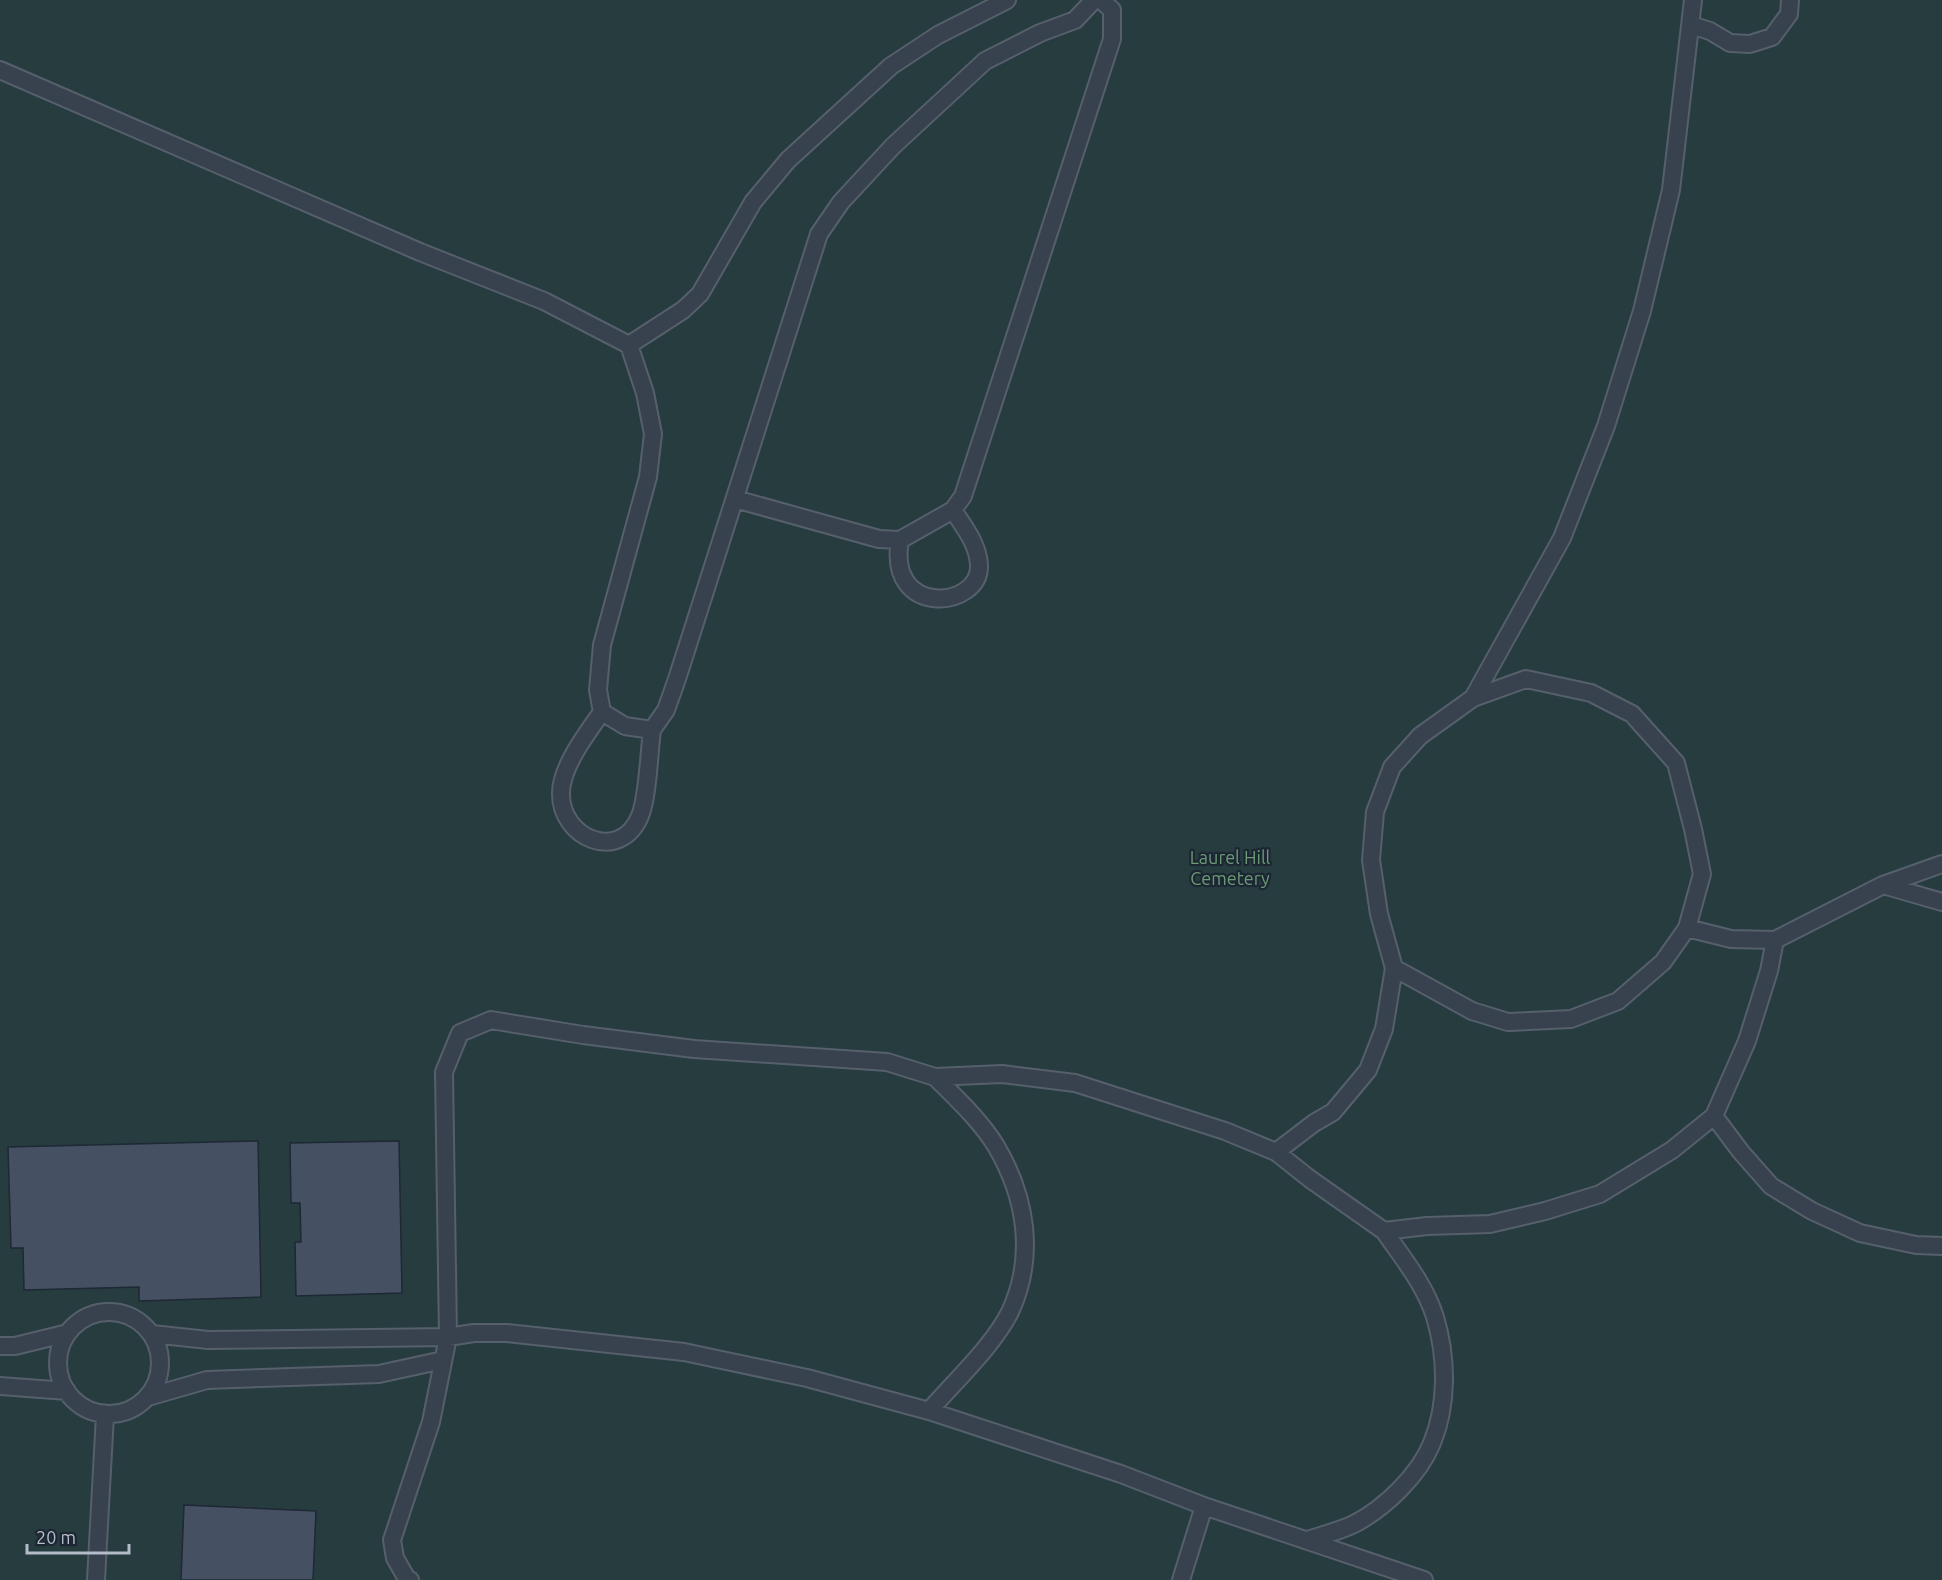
<svg xmlns="http://www.w3.org/2000/svg" width="1942" height="1580" font-family="Ubuntu,sans-serif">
	<style>
		.green { fill: #263c3f }
		.building { fill: #455162; stroke: #1f2835; stroke-width: 1.5 }
		.lines { fill: none; stroke-linecap: round; stroke-linejoin: round }
		.lane-casing { stroke: #565f6c; stroke-width: 20 }
		.lane { stroke: #38414e; stroke-width: 16 }
		.labels { text-anchor: middle; stroke-width: 4.5; stroke-linejoin: round; paint-order: stroke }
		.park-label { font-size: 18px; fill: #6b9a76; stroke: #1d2633 }
	</style>
	<rect width="100%" height="100%" fill="#242f3e"/>
	<path class="green" d="M0 0H1942V1580H0Z"/>
	<path class="building" d="M258 1141 261 1297 139 1301V1287L24 1290 23 1248H11L8 1147Z
		M399 1141 402 1293 296 1296 295 1242H301L300 1203H291L290 1143Z
		M184 1505 316 1511 313 1580H181Z"/>
	<g class="lines">
		<g class="lane-casing">
			<path id="lane" d="M1691 25 1710 31 1730 43 1750 44 1772 37 1789 14 1790 0
				M0 70 420 252 544 301 629 345 645 393 653 434 648 477 602 645 598 690 602 712 625 726 652 730 666 710 677 679 819 234 841 202 893 146 985 61 1040 33 1075 20 1094 0
				M629 345 683 310 700 294 753 202 788 160 891 66 938 35 1007 0
				M735 499 879 539 900 540 953 510 963 496 1112 39V10L1101 0
				M900 540C886 618 981 609 979 565 978 544 964 527 953 510
				M1473 698 1526 679 1591 693 1632 714 1676 763 1693 829 1702 874 1687 928 1663 962 1618 1001 1571 1019 1508 1022 1472 1011 1394 968 1379 914 1371 860 1375 812 1392 767 1420 736 1473 698 1562 538 1606 426 1642 311 1671 190 1693 0
				M602 712C587 733 561 767 561 793 560 838 620 864 640 816 648 796 649 753 652 730
				M1883 885 1942 902
				M1687 928 1731 939 1775 940
				M1714 1116 1741 1152 1771 1186 1812 1211 1860 1233 1916 1245 1942 1246
				M1276 1152 1314 1123 1333 1112 1368 1070 1384 1029 1394 968
				M58 1363a51 51 0 1 1 102 0a51 51 0 1 1-102 0Z
				M152 1334 208 1340 448 1337 474 1333H507L684 1352 807 1378 929 1411 1121 1474 1204 1506 1424 1580
				M0 1346H15L68 1333
				M0 1386 67 1391
				M148 1397 207 1380 379 1374 443 1360
				M929 1411C954 1382 993 1346 1010 1312 1036 1256 1026 1197 996 1146 980 1120 956 1098 935 1077
				M1307 1540C1322 1535 1340 1531 1354 1524 1385 1508 1419 1475 1432 1443 1448 1404 1447 1357 1435 1317 1425 1285 1402 1257 1384 1231
				M96 1580 105 1415
				M410 1580 407 1579 395 1558 392 1540 431 1422 448 1337 444 1072 460 1033 491 1020 583 1035 694 1049 887 1062 935 1077 1002 1074 1075 1083 1225 1131 1276 1152 1310 1179 1384 1231 1427 1226 1490 1224 1545 1211 1600 1194 1672 1150 1714 1116 1747 1041 1769 971 1775 940 1883 885 1942 864
				M1181 1580 1204 1506"/>
		</g>
		<use href="#lane" class="lane"/>
	</g>
	<g class="labels">
		<g class="park-label">
			<text x="1230" y="864">Laurel Hill<tspan x="1230" dy="21">Cemetery</tspan></text>
		</g>
	</g>
	<path d="M27 1544v9h102v-9" fill="none" stroke="#b4bcc9" stroke-width="3"/>
	<text x="36" y="1544" font-size="18" fill="#b4bcc9" stroke="#1d2633" stroke-width="4.5" paint-order="stroke">20 m</text>
</svg>
